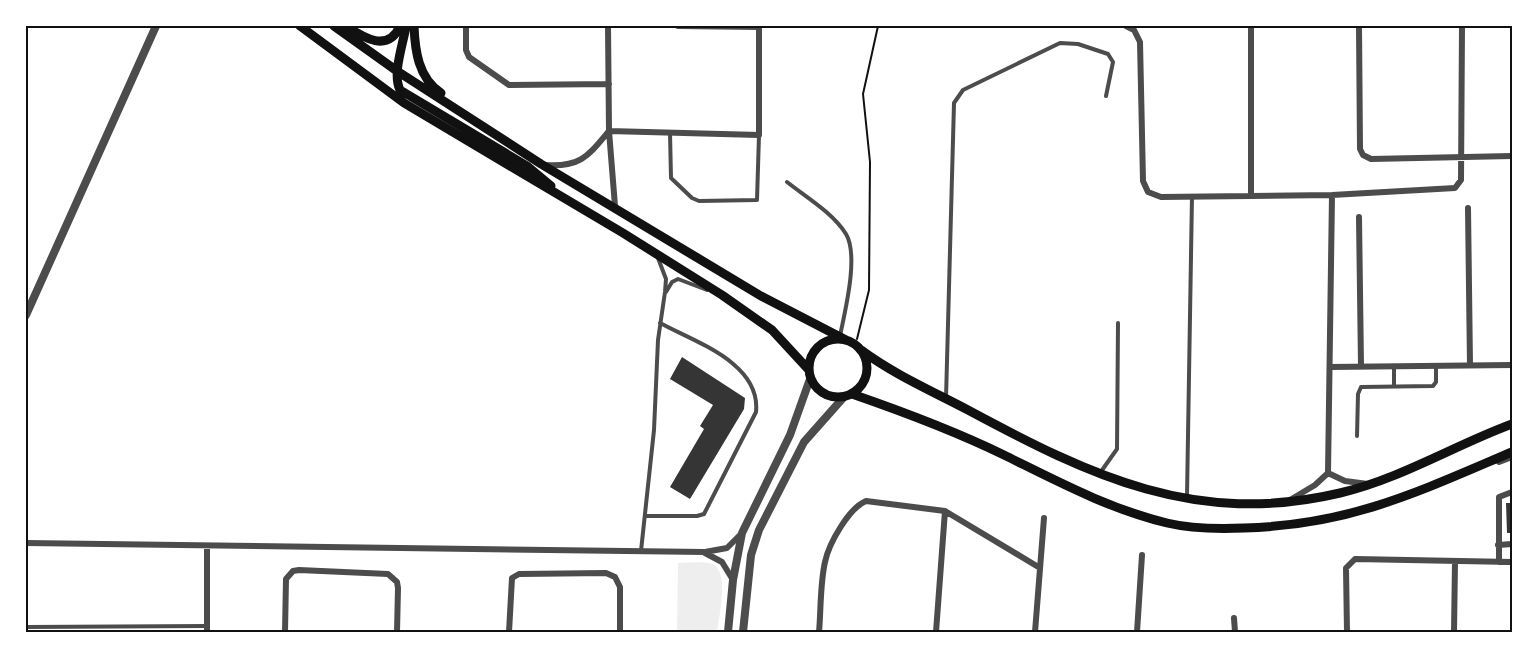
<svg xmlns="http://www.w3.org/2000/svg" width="1538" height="658" font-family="Signika,sans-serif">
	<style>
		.green { fill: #eee }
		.building { fill: #353535 }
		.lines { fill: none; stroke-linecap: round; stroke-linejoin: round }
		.path { stroke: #111; stroke-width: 2 }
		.service { stroke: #4c4c4c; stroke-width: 4 }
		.minor { stroke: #4c4c4c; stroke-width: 6 }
		.tertiary { stroke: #4c4c4c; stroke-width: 8 }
		.secondary { stroke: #111; stroke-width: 9 }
		.neatline { fill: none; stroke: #111; stroke-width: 2 }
	</style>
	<rect width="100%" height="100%" fill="#fff"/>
	<path class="green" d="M678 563C688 563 702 561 712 564 730 571 719 617 717 632H677Z"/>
	<path class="building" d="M682 357 745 398 744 409 690 499 670 487 704 429 700 426 713 405 670 379Z
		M1506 503H1512V533H1507Z"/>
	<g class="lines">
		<path class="path" d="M857 339 869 290 870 162 863 94 878 26"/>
		<path class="service" d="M670 133 671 178 692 198 699 201 757 200 759 135
			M787 182C806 197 833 213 846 234 859 256 845 311 840 336
			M666 292 672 282 678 279 707 290
			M1394 367V386
			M946 398 954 103 963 90 1060 43 1078 44 1108 54 1113 62 1106 96
			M1357 436 1358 394 1361 387 1433 386 1436 382V366
			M1100 473 1117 449 1118 323
			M1187 496 1192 196
			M645 516H697L704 514 756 412C761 363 695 342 660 323
			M641 551 654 430 658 340 665 292 666 279 658 258
			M26 627 207 626"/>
		<path class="minor" d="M466 26V50L469 57 509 85 609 84
			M608 26 609 131 615 206
			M678 26 759 27
			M1126 26 1134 30 1140 42 1143 181 1148 192 1161 197 1332 195 1455 188 1461 180 1462 26
			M1359 26 1360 149 1363 155 1371 159 1512 156
			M609 131 759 135V26
			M546 165C581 167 588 156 609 131
			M1251 195V26
			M1468 208 1470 365
			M1359 217 1361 366
			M1330 367 1512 365
			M1499 462 1512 457
			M1328 473 1332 195
			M1328 473 1345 481 1368 484
			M1290 500 1315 485 1328 473
			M26 543 705 552 727 548 739 536
			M1498 545 1512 544
			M207 546V632
			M705 553 722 562 733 580
			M1499 562V497L1512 492
			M1234 618 1235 632
			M285 632 286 579 293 571 299 570 388 574 397 582 398 588 397 632
			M509 632 512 578 519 574 606 573 615 577 620 587V632
			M819 632C821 610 820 584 825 562 829 543 849 508 866 501L945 511 1040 568
			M936 632 945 511
			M1035 632 1044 518
			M1137 632 1142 555
			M1347 632 1346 568 1355 559 1512 562
			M1454 632 1455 562"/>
		<path class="tertiary" d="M26 315 156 26
			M728 632 733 580 742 533 790 435 810 379
			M743 632 751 555 759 530 804 442 843 398"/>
		<path class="secondary" d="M300 26 404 103 623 233 722 295 772 330 808 369
			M334 26 397 71 541 164 761 296 846 340
			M346 26C364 38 388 53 400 26
			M406 26C403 45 392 74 400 90L527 166 551 186
			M414 26C415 50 418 78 441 93
			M809 368a29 29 0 1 1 58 0a29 29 0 1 1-58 0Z
			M861 350C895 375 932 391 968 410 1091 476 1196 527 1340 493 1400 479 1455 445 1512 424
			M852 394C904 412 955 431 1004 455 1057 481 1109 509 1167 523 1192 529 1219 529 1244 528 1350 525 1418 492 1512 452"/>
	</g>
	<rect width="1538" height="658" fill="none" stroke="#ffffff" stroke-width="54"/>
	<rect x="27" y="27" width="1484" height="604" class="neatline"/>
</svg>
